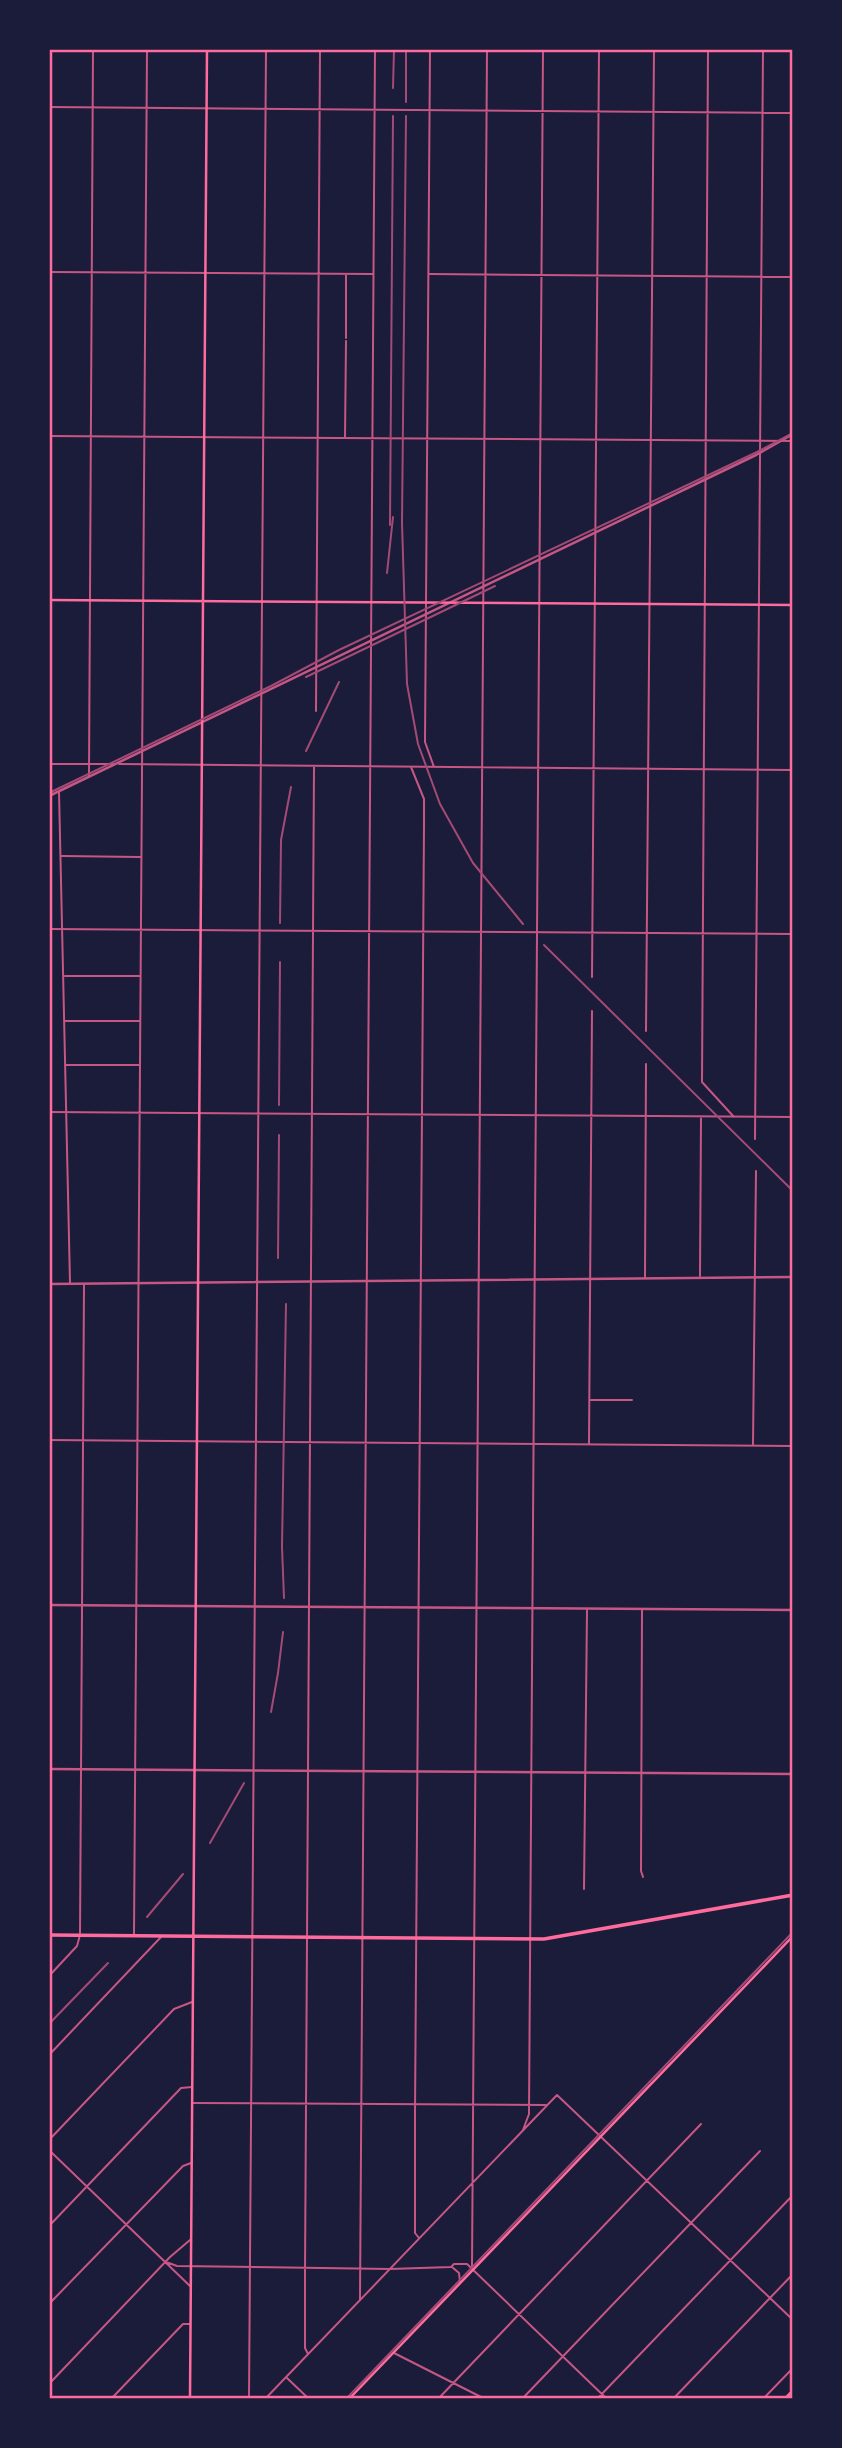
<svg xmlns="http://www.w3.org/2000/svg" width="842" height="2448" font-family="'Asap Condensed',sans-serif">
	<style>
		.lines { fill: none; stroke-linecap: round; stroke-linejoin: round }
		.minor { stroke: #c65784; stroke-width: 2 }
		.tertiary { stroke: #c65784; stroke-width: 2.5 }
		.secondary { stroke: #ff6b9d; stroke-width: 2.5 }
		.primary { stroke: #ff6b9d; stroke-width: 3.5 }
		.rail { stroke: #a44b75; stroke-width: 2 }
		.neatline { fill: none; stroke: #ff6b9d; stroke-width: 2.5 }
	</style>
	<rect width="100%" height="100%" fill="#1b1b3a"/>
	<g class="lines">
		<path class="minor" d="M430 49 425 742 434 767
			M708 49 702 1082 734 1117
			M49 107 793 113
			M49 272 373 274
			M430 274 793 277
			M346 338V275
			M49 436 793 441
			M345 438 346 341
			M316 711 320 49
			M49 764H113
			M119 764 793 770
			M411 767 424 799V824L415 2114V2233L419 2238
			M89 776 93 49
			M59 792 70 1283
			M62 856 140 857
			M49 929 793 934
			M65 976H139
			M592 977 599 49
			M65 1021H140
			M646 1031 654 49
			M66 1065H140
			M49 1112 793 1117
			M755 1139 763 49
			M700 1276 701 1117
			M645 1278 646 1064
			M591 1400H632
			M49 1440 793 1446
			M589 1444 592 1011
			M753 1445 756 1171
			M642 1610 641 1871 643 1877
			M584 1889 587 1610
			M134 1934 147 49
			M49 1976 77 1946 80 1935 84 1285
			M49 2055 161 1937
			M192 2103 546 2105
			M523 2130 529 2114 543 49
			M49 2140 174 2009 192 2002
			M49 2150 190 2286
			M49 2226 181 2088 192 2087
			M166 2262 177 2266 390 2269 451 2267 454 2264H467L607 2399
			M452 2267 459 2273 460 2282
			M472 2269 487 49
			M360 2300 375 49
			M49 2304 183 2166 191 2163
			M394 2353 485 2399
			M308 2354 305 2348V2274L314 766
			M287 2378 309 2399
			M49 2384 170 2257 190 2240
			M111 2399 183 2324H190
			M249 2399 266 49
			M265 2399 557 2095 793 2320
			M438 2399 701 2124
			M522 2399 760 2151
			M597 2399 793 2195
			M673 2399 793 2274
			M763 2399 793 2368"/>
		<path class="tertiary" d="M49 796 756 455 793 434
			M49 1284 793 1277
			M49 1605 793 1610
			M49 1769 793 1774"/>
		<path class="secondary" d="M49 600 793 605
			M190 2399 207 49
			M349 2399 793 1936"/>
		<path class="primary" d="M49 1935 544 1939 793 1895
			M785 2399 793 2391"/>
		<path class="rail" d="M393 88 394 49
			M406 102V49
			M406 116 402 523 407 684 418 744 440 804 473 863 523 924
			M390 525 393 116
			M387 573 393 517
			M306 677 495 586
			M306 751 339 682
			M49 793 271 686 339 650 757 452 793 433
			M280 923 281 840 291 787
			M544 945 793 1191
			M279 1105 280 962
			M278 1258 279 1135
			M284 1598 282 1547 286 1304
			M271 1712 278 1673 283 1632
			M210 1843 244 1783
			M147 1917 183 1874
			M49 2024 108 1963
			M346 2399 793 1932"/>
	</g>
	<rect width="842" height="2448" fill="none" stroke="#1b1b3a" stroke-width="102"/>
	<rect x="51" y="51" width="740" height="2346" class="neatline"/>
</svg>
